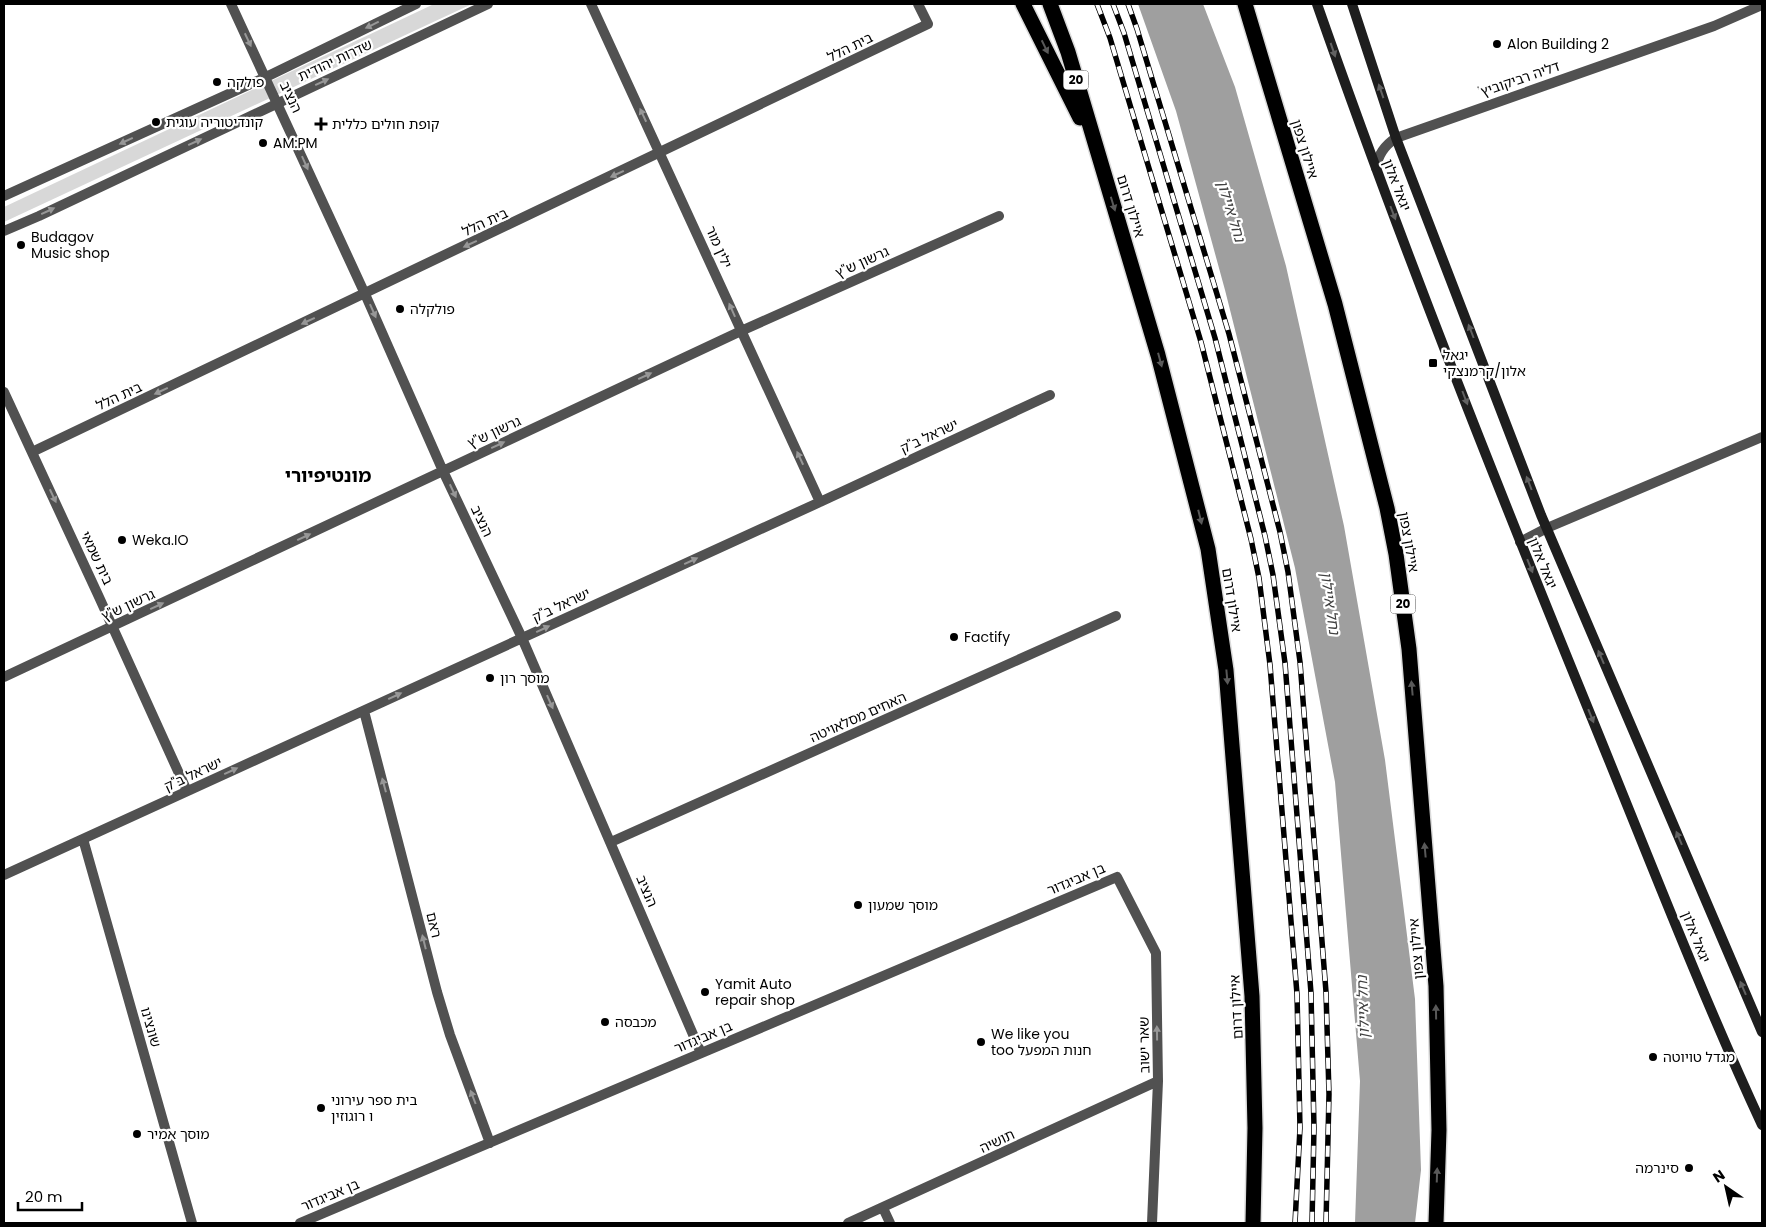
<svg xmlns="http://www.w3.org/2000/svg" width="1766" height="1227" font-family="Poppins,'Noto Sans Hebrew',sans-serif">
	<style>
		.green { fill: #d8d8d8 }
		.water { fill: #9f9f9f }
		.lines { fill: none; stroke-linecap: round; stroke-linejoin: round }
		.highway-casing { stroke: #dbdbdb; stroke-width: 18 }
		.street { stroke: #515151; stroke-width: 10 }
		.secondary { stroke: #1e1e1e; stroke-width: 10 }
		.highway { stroke: #000; stroke-width: 15 }
		.rail-casing { stroke: #000; stroke-width: 5.5 }
		.rail { stroke: #fff; stroke-width: 4; stroke-dasharray: 11; stroke-linecap: butt }
		.oneway { fill: #979797 }
		.oneway2 { fill: #595959 }
		.oneway3 { fill: #626262 }
		.poi-dot { fill: #000; stroke: #fff; stroke-width: 2 }
		.labels { text-anchor: middle; stroke-width: 4.5; stroke-linejoin: round; paint-order: stroke }
		.shield { fill: #fff; stroke: #4c4c4c; stroke-width: 1 }
		.shield-label { font-size: 12px; font-weight: bold; fill: #000 }
		.poi-label { font-size: 14px; fill: #000; stroke: #fff; text-anchor: start }
		.street-label { font-size: 14px; fill: #000; stroke: #fff }
		.water-label { font-size: 15px; font-style: italic; fill: #404040; stroke: #fff }
		.district-label { font-size: 19px; font-weight: bold; fill: #000; stroke: #fff }
	</style>
	<rect width="100%" height="100%" fill="#fff"/>
	<path class="green" d="M434 4H472L4 222V207Z"/>
	<path class="water" d="M1138 4H1203L1235 87 1286 266 1344 526 1385 760 1415 999 1421 1170 1415 1223H1355L1360 1081 1335 782 1295 568 1225 290 1176 111Z"/>
	<g class="lines">
		<g class="highway-casing">
			<path id="highway" d="M1023 4 1080 118
				M1050 4 1068 52 1158 355 1208 549 1226 670 1252 996 1255 1128 1253 1223
				M1245 4 1335 304 1387 508 1396 554 1409 649 1436 986 1439 1130 1436 1223"/>
		</g>
		<path class="street" d="M231 4 365 294 443 471 522 638 701 1053
			M591 4 820 502
			M1376 168C1378 154 1385 145 1396 138L1714 26 1762 5
			M4 196 266 77 416 4
			M4 231 39 216 488 4
			M4 392 99 597 187 791
			M32 452 928 24 918 4
			M1520 542 1547 528 1762 437
			M4 677 741 331 999 216
			M364 711 437 992 450 1035 490 1143
			M83 839 192 1223
			M611 842 1116 616
			M4 875 820 502 1050 395
			M883 1208 890 1223
			M300 1223 1117 877 1156 953 1158 1081 1152 1223
			M848 1223 1158 1081"/>
		<path class="secondary" d="M1317 4C1401 244 1495 481 1591 716 1647 853 1700 991 1762 1125
			M1352 4 1396 138 1541 515 1762 1032"/>
		<use href="#highway" class="highway"/>
		<g class="rail-casing">
			<path id="rail" d="M1097 4 1110 38 1201 342 1251 539 1259 578 1270 665 1297 994 1300 1128 1295 1223
				M1113 4 1124 33 1215 338 1265 536 1273 575 1285 663 1311 993 1314 1128 1312 1223
				M1128 4 1137 29 1229 334 1280 532 1288 572 1300 662 1326 992 1329 1094 1326 1223"/>
		</g>
		<use href="#rail" class="rail"/>
	</g>
	<defs><path id="oneway-solid" d="M-6-.8H1V-3.2L6.5 0L1 3.2V.8H-6Z" transform="scale(1.25)"/></defs>
	<g class="oneway">
		<use href="#oneway-solid" transform="translate(372 25) rotate(154)"/>
		<use href="#oneway-solid" transform="translate(248 40) rotate(65)"/>
		<use href="#oneway-solid" transform="translate(322 82) rotate(-25)"/>
		<use href="#oneway-solid" transform="translate(643 115) rotate(-115)"/>
		<use href="#oneway-solid" transform="translate(126 141) rotate(155)"/>
		<use href="#oneway-solid" transform="translate(195 142) rotate(-25)"/>
		<use href="#oneway-solid" transform="translate(305 163) rotate(66)"/>
		<use href="#oneway-solid" transform="translate(617 174) rotate(155)"/>
		<use href="#oneway-solid" transform="translate(48 211) rotate(-25)"/>
		<use href="#oneway-solid" transform="translate(470 244) rotate(155)"/>
		<use href="#oneway-solid" transform="translate(732 310) rotate(-114)"/>
		<use href="#oneway-solid" transform="translate(373 311) rotate(66)"/>
		<use href="#oneway-solid" transform="translate(308 321) rotate(155)"/>
		<use href="#oneway-solid" transform="translate(645 376) rotate(-25)"/>
		<use href="#oneway-solid" transform="translate(161 391) rotate(155)"/>
		<use href="#oneway-solid" transform="translate(498 445) rotate(-25)"/>
		<use href="#oneway-solid" transform="translate(800 458) rotate(-115)"/>
		<use href="#oneway-solid" transform="translate(453 491) rotate(65)"/>
		<use href="#oneway-solid" transform="translate(53 496) rotate(65)"/>
		<use href="#oneway-solid" transform="translate(304 537) rotate(-25)"/>
		<use href="#oneway-solid" transform="translate(691 561) rotate(-25)"/>
		<use href="#oneway-solid" transform="translate(157 606) rotate(-25)"/>
		<use href="#oneway-solid" transform="translate(543 629) rotate(-25)"/>
		<use href="#oneway-solid" transform="translate(395 696) rotate(-25)"/>
		<use href="#oneway-solid" transform="translate(550 702) rotate(66)"/>
		<use href="#oneway-solid" transform="translate(231 771) rotate(-25)"/>
		<use href="#oneway-solid" transform="translate(384 785) rotate(-105)"/>
		<use href="#oneway-solid" transform="translate(424 942) rotate(-104)"/>
		<use href="#oneway-solid" transform="translate(1157 1033) rotate(-91)"/>
		<use href="#oneway-solid" transform="translate(473 1097) rotate(-111)"/>
	</g>
	<g class="oneway2">
		<use href="#oneway-solid" transform="translate(1045 47) rotate(64)"/>
		<use href="#oneway-solid" transform="translate(1113 204) rotate(73)"/>
		<use href="#oneway-solid" transform="translate(1160 360) rotate(75)"/>
		<use href="#oneway-solid" transform="translate(1200 517) rotate(76)"/>
		<use href="#oneway-solid" transform="translate(1227 677) rotate(85)"/>
		<use href="#oneway-solid" transform="translate(1412 688) rotate(-95)"/>
		<use href="#oneway-solid" transform="translate(1425 850) rotate(-95)"/>
		<use href="#oneway-solid" transform="translate(1436 1012) rotate(-91)"/>
		<use href="#oneway-solid" transform="translate(1437 1175) rotate(-88)"/>
	</g>
	<g class="oneway3">
		<use href="#oneway-solid" transform="translate(1333 50) rotate(71)"/>
		<use href="#oneway-solid" transform="translate(1381 91) rotate(-109)"/>
		<use href="#oneway-solid" transform="translate(1393 213) rotate(69)"/>
		<use href="#oneway-solid" transform="translate(1471 331) rotate(-111)"/>
		<use href="#oneway-solid" transform="translate(1465 398) rotate(69)"/>
		<use href="#oneway-solid" transform="translate(1529 483) rotate(-111)"/>
		<use href="#oneway-solid" transform="translate(1530 566) rotate(68)"/>
		<use href="#oneway-solid" transform="translate(1601 657) rotate(-113)"/>
		<use href="#oneway-solid" transform="translate(1591 716) rotate(68)"/>
		<use href="#oneway-solid" transform="translate(1679 838) rotate(-113)"/>
		<use href="#oneway-solid" transform="translate(1743 988) rotate(-113)"/>
	</g>
	<g class="poi-dot">
		<circle cx="1497" cy="44" r="5"/>
		<circle cx="217" cy="82" r="5"/>
		<circle cx="156" cy="122" r="5"/>
		<path d="M318.5 116.5h5v5h5v5h-5v5h-5v-5h-5v-5h5z"/>
		<circle cx="263" cy="143" r="5"/>
		<circle cx="21" cy="245" r="5"/>
		<circle cx="400" cy="309" r="5"/>
		<rect x="1428" y="358" width="10" height="10" rx="2.5"/>
		<circle cx="122" cy="540" r="5"/>
		<circle cx="954" cy="637" r="5"/>
		<circle cx="490" cy="678" r="5"/>
		<circle cx="858" cy="905" r="5"/>
		<circle cx="705" cy="992" r="5"/>
		<circle cx="605" cy="1022" r="5"/>
		<circle cx="981" cy="1042" r="5"/>
		<circle cx="1653" cy="1057" r="5"/>
		<circle cx="321" cy="1108" r="5"/>
		<circle cx="137" cy="1134" r="5"/>
		<circle cx="1689" cy="1168" r="5"/>
	</g>
	<g class="labels">
		<g class="shield">
			<rect x="1063.5" y="70.5" width="25" height="19" rx="4"/>
			<rect x="1390.5" y="594.5" width="25" height="19" rx="4"/>
		</g>
		<g class="shield-label">
			<text x="1076" y="84">20</text>
			<text x="1403" y="608">20</text>
		</g>
		<g class="poi-label">
			<text x="1507" y="49">Alon Building 2</text>
			<text x="227" y="87">פולקה</text>
			<text x="166" y="127">קונדיטוריה עוגית</text>
			<text x="332" y="129">קופת חולים כללית</text>
			<text x="273" y="148">AM:PM</text>
			<text x="31" y="242">Budagov<tspan x="31" dy="16">Music shop</tspan></text>
			<text x="410" y="314">פולקלה</text>
			<text x="1443" y="360">יגאל<tspan x="1443" dy="16">אלון/קרמנצקי</tspan></text>
			<text x="132" y="545">Weka.IO</text>
			<text x="964" y="642">Factify</text>
			<text x="500" y="683">מוסך רון</text>
			<text x="868" y="910">מוסך שמעון</text>
			<text x="715" y="989">Yamit Auto<tspan x="715" dy="16">repair shop</tspan></text>
			<text x="615" y="1027">מכבסה</text>
			<text x="991" y="1039">We like you<tspan x="991" dy="16">too חנות המפעל</tspan></text>
			<text x="1663" y="1062">מגדל טויוטה</text>
			<text x="331" y="1105">בית ספר עירוני<tspan x="331" dy="16">ו רוגוזין</tspan></text>
			<text x="147" y="1139">מוסך אמיר</text>
			<text x="1679" y="1173" text-anchor="end">סינרמה</text>
		</g>
		<g class="street-label">
			<text transform="translate(850 47) rotate(-26)" y="5">בית הלל</text>
			<text transform="translate(335 60) rotate(-25)" y="5">שדרות יהודית</text>
			<text transform="translate(1519 79) rotate(-19)" y="5">'דליה רביקוביץ</text>
			<text transform="translate(291 97) rotate(65)" y="5">הנציב</text>
			<text transform="translate(1305 149) rotate(73)" y="5">איילון צפון</text>
			<text transform="translate(1397 185) rotate(69)" y="5">יגאל אלון</text>
			<text transform="translate(1131 206) rotate(73)" y="5">איילון דרום</text>
			<text transform="translate(485 222) rotate(-25)" y="5">בית הלל</text>
			<text transform="translate(719 247) rotate(66)" y="5">ילין מור</text>
			<text transform="translate(862 262) rotate(-24)" y="5">גרשון ש"ץ</text>
			<text transform="translate(119 396) rotate(-25)" y="5">בית הלל</text>
			<text transform="translate(494 432) rotate(-25)" y="5">גרשון ש"ץ</text>
			<text transform="translate(929 436) rotate(-25)" y="5">ישראל ב"ק</text>
			<text transform="translate(482 521) rotate(65)" y="5">הנציב</text>
			<text transform="translate(1409 542) rotate(80)" y="5">איילון צפון</text>
			<text transform="translate(97 558) rotate(65)" y="5">בית שמאי</text>
			<text transform="translate(1543 563) rotate(68)" y="5">יגאל אלון</text>
			<text transform="translate(1232 600) rotate(81)" y="5">איילון דרום</text>
			<text transform="translate(128 605) rotate(-25)" y="5">גרשון ש"ץ</text>
			<text transform="translate(561 605) rotate(-25)" y="5">ישראל ב"ק</text>
			<text transform="translate(858 717) rotate(-24)" y="5">האחים מסלאויטה</text>
			<text transform="translate(193 774) rotate(-25)" y="5">ישראל ב"ק</text>
			<text transform="translate(1076 879) rotate(-23)" y="5">בן אביגדור</text>
			<text transform="translate(647 891) rotate(67)" y="5">הנציב</text>
			<text transform="translate(434 925) rotate(77)" y="5">ראם</text>
			<text transform="translate(1696 937) rotate(68)" y="5">יגאל אלון</text>
			<text transform="translate(1416 949) rotate(-95)" y="5">איילון צפון</text>
			<text transform="translate(1236 1007) rotate(-93)" y="5">איילון דרום</text>
			<text transform="translate(151 1027) rotate(74)" y="5">שונצינו</text>
			<text transform="translate(703 1037) rotate(-23)" y="5">בן אביגדור</text>
			<text transform="translate(1144 1045) rotate(-91)" y="5">שאר ישוב</text>
			<text transform="translate(997 1141) rotate(-25)" y="5">תושיה</text>
			<text transform="translate(330 1195) rotate(-23)" y="5">בן אביגדור</text>
		</g>
		<g class="water-label">
			<text transform="translate(1231 211) rotate(73)" y="5">נחל איילון</text>
			<text transform="translate(1330 603) rotate(82)" y="5">נחל איילון</text>
			<text transform="translate(1363 1007) rotate(-92)" y="5">נחל איילון</text>
		</g>
		<g class="district-label">
			<text x="328" y="482">מונטיפיורי</text>
		</g>
	</g>
	<rect width="1766" height="1227" fill="none" stroke="#000000" stroke-width="10"/>
	<g transform="translate(1726 1187) rotate(326)" stroke="#ffffff" stroke-width="4" paint-order="stroke">
	<path d="M0-4L9 19L0 12L-9 19Z" fill="#000000"/>
	<text y="-8" font-size="14" font-weight="bold" text-anchor="middle" fill="#000000">N</text>
	</g>
	<path d="M18 1202v8h64v-8" fill="none" stroke="#000000" stroke-width="2.5"/>
	<text x="25" y="1202" font-size="15" fill="#000000" stroke="#ffffff" stroke-width="4" paint-order="stroke">20 m</text>
</svg>
